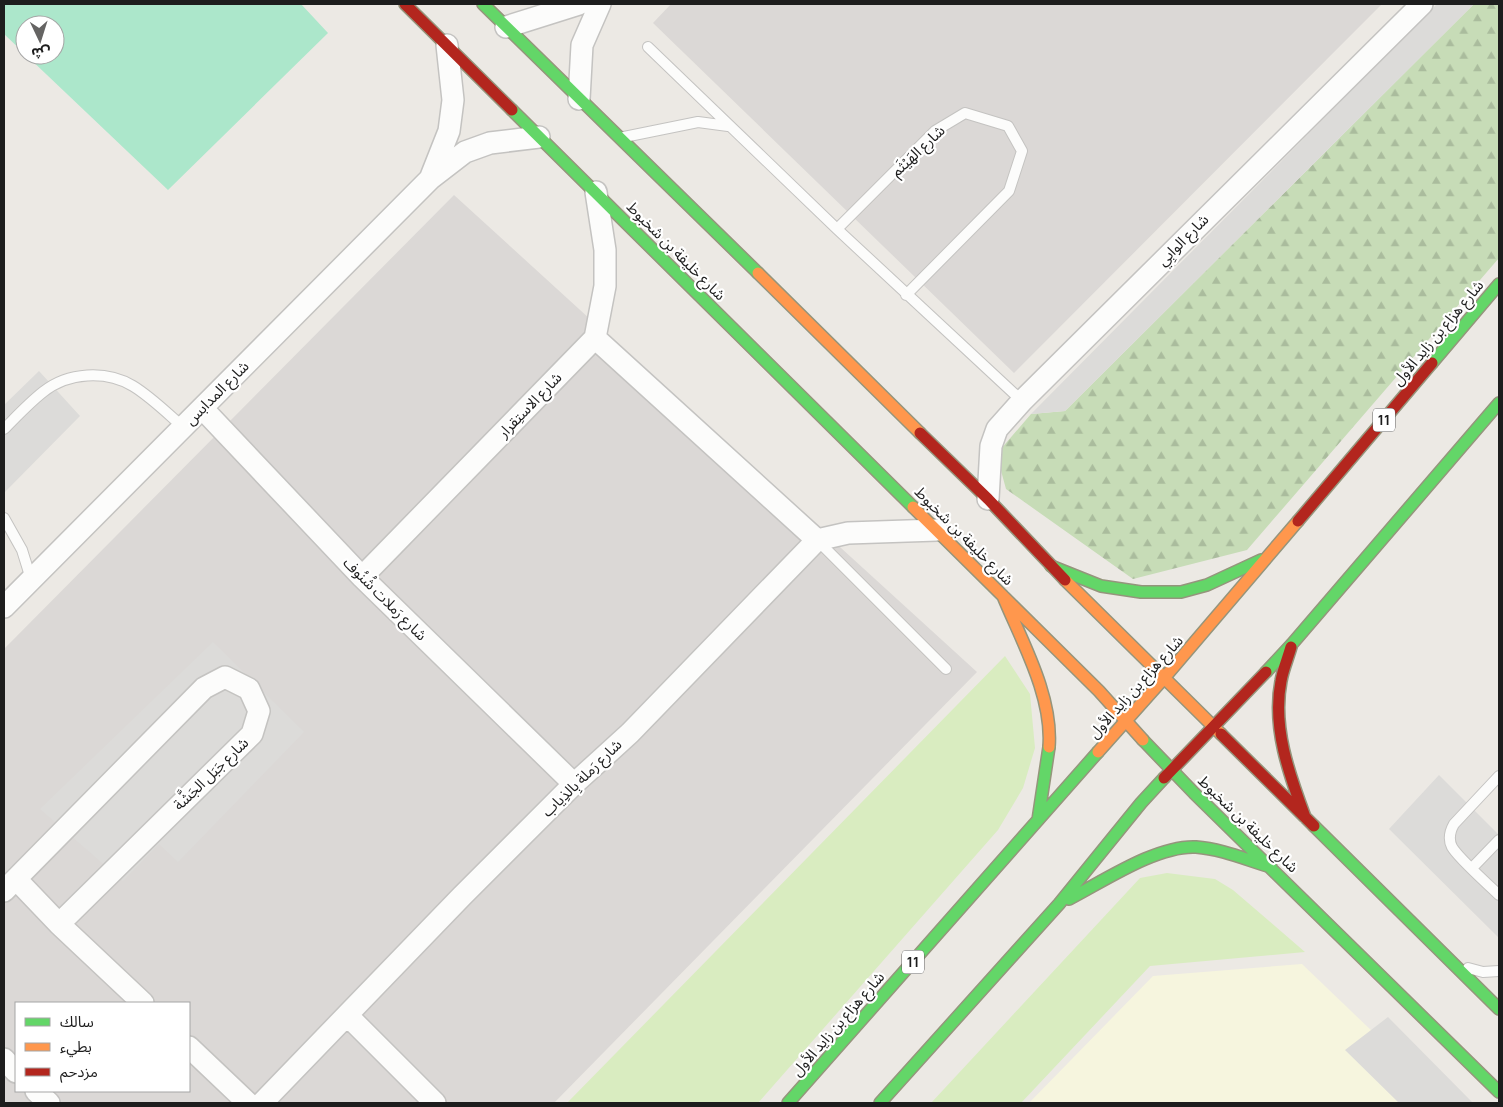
<svg xmlns="http://www.w3.org/2000/svg" width="1503" height="1107" font-family="Manrope,'Noto Sans Arabic',sans-serif">
	<style>
		.residential { fill: #dbd8d6; fill-rule: evenodd }
		.education { fill: #f6f5de }
		.grass { fill: #d9ecc0 }
		.forest { fill: url(#forest-firs) }
		.pitch { fill: #ace7cb }
		.parking { fill: #dcdbd9 }
		.lines { fill: none; stroke-linecap: round; stroke-linejoin: round }
		.lane-casing { stroke: #c4c3c1; stroke-width: 12 }
		.street-casing { stroke: #c4c3c1; stroke-width: 24 }
		.fast-casing { stroke: #95957c; stroke-width: 14 }
		.slow-casing { stroke: #95957c; stroke-width: 14 }
		.jam-casing { stroke: #95957c; stroke-width: 14 }
		.lane { stroke: #fcfcfb; stroke-width: 10 }
		.street { stroke: #fcfcfb; stroke-width: 21 }
		.fast { stroke: #63d668; stroke-width: 11 }
		.slow { stroke: #ff974d; stroke-width: 11 }
		.jam { stroke: #b3261e; stroke-width: 11 }
		.labels { text-anchor: middle; stroke-width: 4.5; stroke-linejoin: round; paint-order: stroke }
		.shield { fill: #fff; stroke: #616161; stroke-width: 1 }
		.shield-label { font-size: 14px; font-weight: bold; fill: #1d1d1d }
		.street-label { font-size: 15px; fill: #1d1d1d; stroke: #fff }
	</style>
	<defs>
		<pattern id="forest-firs" width="22" height="20" patternUnits="userSpaceOnUse" patternTransform="scale(1.25)"><rect width="22" height="20" fill="#c7dcb7"/><path d="M5 1l3.5 6h-7zM16 11l3.5 6h-7z" fill="#aabc9d"/></pattern>
	</defs>
	<rect width="100%" height="100%" fill="#ece9e4"/>
	<path class="residential" d="M671 4H1382L1014 373 653 23Z
		M454 195 977 672 554 1103H4V649ZM16 1003H189V1091H16Z"/>
	<path class="education" d="M1302 964 1447 1103H1029L1153 976Z"/>
	<path class="grass" d="M1005 656 1030 694 1035 748 1023 788 998 830 758 1103H567Z
		M1167 873 1215 879 1233 890 1305 952 1150 966 1021 1103H931L1140 878Z"/>
	<path class="forest" d="M1474 4H1499V258L1247 550 1133 579 1006 489 1000 467V450L1031 414 1065 411Z"/>
	<path class="pitch" d="M4 4H301L328 33 168 190 26 55H55V25H25V54L4 34Z"/>
	<path class="parking" d="M1437 4H1474L1065 411 1031 414Z
		M39 371 80 416 4 493V405Z
		M213 642 304 732 178 862 159 844 123 881 40 809Z
		M1439 775 1499 835V938L1389 829Z
		M1388 1017 1473 1103H1399L1345 1050Z"/>
	<g class="lines">
		<g class="lane-casing">
			<path id="lane" d="M648 47 837 229 1022 401
				M624 137 698 122 728 126
				M837 229 935 131 965 113 1008 126 1022 151 1009 191 906 295
				M4 429C17 416 29 403 43 392 68 372 106 370 133 386 151 397 167 413 183 427
				M4 518 22 550 31 579
				M817 540 946 669
				M1499 776 1454 824C1450 831 1448 839 1452 847 1459 859 1488 884 1499 895
				M1472 868 1499 840
				M1468 968 1483 972 1499 971"/>
		</g>
		<g class="street-casing">
			<path id="street" d="M506 27 579 4
				M579 99 582 45 600 4
				M430 179 449 131 453 100 447 45
				M595 338 817 540
				M202 408 362 577 574 784
				M988 499 991 446 997 429 1022 401 1422 4
				M362 577 595 338 605 286V250L596 192
				M4 607 430 179 465 152 490 143 539 137
				M16 879 59 924 143 1003
				M4 891 204 688 225 677 249 689 259 711 252 734 59 924
				M347 1015 435 1103
				M189 1047 248 1103
				M4 1059 16 1072
				M36 1091 49 1103
				M262 1103 462 896 574 784 630 733 817 540 848 533 937 530"/>
		</g>
		<g class="fast-casing">
			<path id="fast" d="M483 4 758 273
				M512 110 913 507
				M1432 363 1499 284
				M1051 566 1101 586 1141 592H1181L1207 585 1261 560
				M1266 672 1292 644 1499 403
				M1143 740 1194 793 1499 1092
				M1038 820 1049 747
				M1314 826 1499 1009
				M1069 899C1104 881 1157 845 1196 847 1222 849 1247 860 1271 867
				M788 1103 1098 752
				M880 1103 1059 904 1141 803 1164 778"/>
		</g>
		<g class="slow-casing">
			<path id="slow" d="M758 273 920 433
				M913 507 1099 691 1143 740
				M1065 580 1221 734
				M1003 596C1022 642 1053 696 1049 747
				M1098 752 1164 678 1298 521"/>
		</g>
		<g class="jam-casing">
			<path id="jam" d="M405 4 512 110
				M920 433 988 499 1065 580
				M1298 521 1432 363
				M1291 647C1288 658 1283 669 1281 681 1272 727 1289 774 1305 817
				M1221 734 1314 826
				M1164 778 1266 672"/>
		</g>
		<use href="#lane" class="lane"/>
		<use href="#street" class="street"/>
		<use href="#fast" class="fast"/>
		<use href="#slow" class="slow"/>
		<use href="#jam" class="jam"/>
	</g>
	<g class="labels">
		<g class="shield">
			<rect x="1373" y="408.5" width="22" height="23" rx="4"/>
			<rect x="902" y="950.5" width="22" height="23" rx="4"/>
		</g>
		<g class="shield-label">
			<text x="1384" y="425">11</text>
			<text x="913" y="967">11</text>
		</g>
		<g class="street-label">
			<text transform="translate(918 151) rotate(-43)" y="5">شارع الهَيْثَم</text>
			<text transform="translate(1183 240) rotate(-45)" y="5">شارع الوابِي</text>
			<text transform="translate(676 251) rotate(45)" y="5">شارع خليفة بن شخبوط</text>
			<text transform="translate(1438 333) rotate(-50)" y="5">شارع هزاع بن زايد الأول</text>
			<text transform="translate(217 393) rotate(-45)" y="5">شارع المدابس</text>
			<text transform="translate(530 405) rotate(-46)" y="5">شارع الاستِقرار</text>
			<text transform="translate(964 536) rotate(45)" y="5">شارع خليفة بن شخبوط</text>
			<text transform="translate(385 599) rotate(45)" y="5">شارع رَملات شُنُوف</text>
			<text transform="translate(1136 687) rotate(-48)" y="5">شارع هزاع بن زايد الأول</text>
			<text transform="translate(211 774) rotate(-44)" y="5">شارع جَبَل الجَشَّة</text>
			<text transform="translate(582 778) rotate(-44)" y="5">شارع رَملة بِالذِياب</text>
			<text transform="translate(1248 824) rotate(44)" y="5">شارع خليفة بن شخبوط</text>
			<text transform="translate(838 1024) rotate(-49)" y="5">شارع هزاع بن زايد الأول</text>
		</g>
	</g>
	<rect width="1503" height="1107" fill="none" stroke="#1d1d1d" stroke-width="10"/>
	<rect x="15" y="1002" width="175" height="90" fill="#ffffff" stroke="#a5a5a5"/>
	<rect x="25" y="1018" width="25" height="8" fill="#63d668" stroke="#a5a5a5"/>
	<text x="60" y="1027" font-size="15" fill="#1d1d1d">سالك</text>
	<rect x="25" y="1043" width="25" height="8" fill="#ff974d" stroke="#a5a5a5"/>
	<text x="60" y="1052" font-size="15" fill="#1d1d1d">بطيء</text>
	<rect x="25" y="1068" width="25" height="8" fill="#b3261e" stroke="#a5a5a5"/>
	<text x="60" y="1077" font-size="15" fill="#1d1d1d">مزدحم</text>
	<g transform="translate(40 40) rotate(176)"><circle r="24" fill="#ffffff" stroke="#a5a5a5"/>
	<path d="M0-4L9 19L0 12L-9 19Z" fill="#656463"/>
	<text y="-8" font-size="14" font-weight="bold" text-anchor="middle" fill="#1d1d1d">ش</text>
	</g>
</svg>
